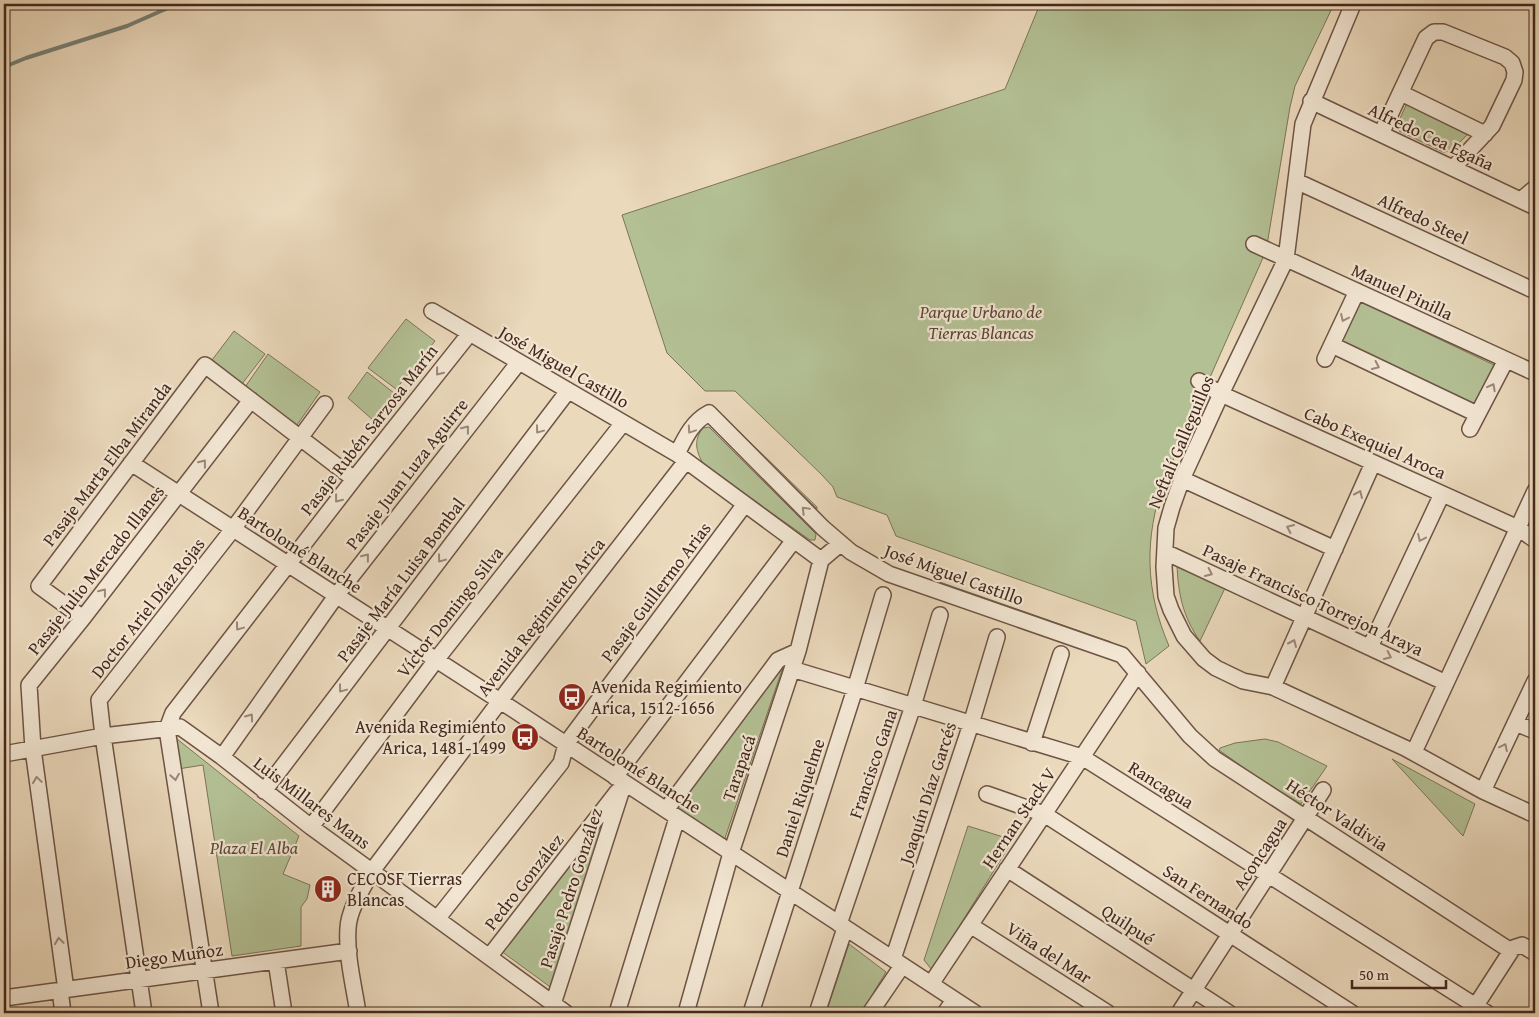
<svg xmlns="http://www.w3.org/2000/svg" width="1539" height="1017" font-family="'Gentium Book Plus',serif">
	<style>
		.green { fill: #b3c094; stroke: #7c7458 }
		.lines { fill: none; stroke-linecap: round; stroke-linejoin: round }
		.stream { stroke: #778076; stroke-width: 4 }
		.minor-casing { stroke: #6e5445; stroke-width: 18 }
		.minor { stroke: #f2e6d3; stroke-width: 15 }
		.oneway { stroke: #9c8778 }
		.labels { text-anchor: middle; stroke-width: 4.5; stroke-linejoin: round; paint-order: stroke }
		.street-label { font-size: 18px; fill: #45281d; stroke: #f2e6d3 }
		.park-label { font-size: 18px; font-style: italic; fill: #5b4635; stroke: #f2e6d3 }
		.poi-label { font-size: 18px; fill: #45281d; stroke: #f2e6d3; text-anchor: start }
	</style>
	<rect width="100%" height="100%" fill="#ebd9bc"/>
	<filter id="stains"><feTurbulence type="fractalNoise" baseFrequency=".004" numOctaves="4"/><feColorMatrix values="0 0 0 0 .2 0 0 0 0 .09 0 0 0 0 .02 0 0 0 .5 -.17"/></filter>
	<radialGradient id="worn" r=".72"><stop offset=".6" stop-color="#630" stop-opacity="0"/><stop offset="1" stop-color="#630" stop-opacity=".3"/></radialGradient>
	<path class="green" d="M1040 4H1334L1295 86 1290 107 1266 251 1164 481C1144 539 1145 590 1169 646L1146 664 1136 621 896 536 887 515 837 497 833 487 821 474 735 391H705L667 353 622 215 1005 89Z
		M1408 101 1470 132 1451 151 1443 152 1399 131 1397 125Z
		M1361 302 1494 365 1475 407 1341 343Z
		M406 319 435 341 396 389 368 368Z
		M234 331 265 354 242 384 212 360Z
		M268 354 320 392 297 425 245 387Z
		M367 372 394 393 373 420 348 398Z
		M723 416 817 507V509L723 418Z
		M709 427 816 534 815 540H810L704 465C696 452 693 440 703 428Z
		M1177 564 1226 586 1200 641C1183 617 1178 594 1177 564Z
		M934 580 1111 642 1112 644 933 582Z
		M784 664 724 841 675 810Z
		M172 735 299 836 283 874 310 885 307 899 301 907V946L232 956 203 765 178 769Z
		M1265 739 1278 742 1327 766 1301 804 1251 773 1219 750 1220 748 1235 743Z
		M1392 759 1475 804 1463 836Z
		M613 802 553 989 501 951Z
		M968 826 1013 840 932 970 924 960Z
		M849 944 886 972 861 1013H826Z"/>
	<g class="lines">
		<path class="stream" d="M4 67 26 58 127 26 177 4"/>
		<g class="minor-casing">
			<path id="minor" d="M1353 4 1303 124 1286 259 1221 394 1182 479 1172 507 1166 528 1164 567 1166 596 1171 610 1184 636 1204 659 1216 668 1243 681 1273 687 1405 748 1483 791 1535 815
				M1401 93 1485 134
				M1311 101 1535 207
				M1381 134 1426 38 1434 32H1443L1505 57 1512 63 1515 72 1514 80 1492 126 1453 168
				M1296 181 1535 291
				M1521 200 1535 188
				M1254 244 1535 373
				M432 311 677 454 821 560
				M1332 345 1477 414
				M1325 359 1357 291
				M1199 381 1221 394 1518 528 1535 540
				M1470 429 1506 360
				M677 454C685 438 692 422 709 413L823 528 851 552 889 574 1122 655 1190 736 1215 759 1511 951
				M131 463 514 710 975 1013
				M1182 479 1335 549
				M1165 552 1446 683
				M83 618 39 586 205 365 354 479
				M1370 647 1442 494
				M792 669 1082 757 1487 1013
				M1273 687 1373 463
				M1515 723 1535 731
				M1032 743 1061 654
				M1414 752 1535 491
				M4 754 103 736 180 727 222 757 311 827 566 1013
				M222 757 336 596 519 362
				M615 777 794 540
				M264 791 568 391
				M1483 791 1535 681
				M987 794 1044 814 1352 1013
				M666 810 778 660 798 651
				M311 827 436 660 623 423
				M1007 869 1229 1013
				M437 919 561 763 566 744 745 504
				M839 924 913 706 940 615
				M970 925 1108 1013
				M489 957 617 792
				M893 959 971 724 997 637
				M276 961 284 1013
				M931 984 1138 673
				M60 990 63 1013
				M66 990 33 749 29 685 83 618 251 400
				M4 998 349 951
				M553 1004 624 783
				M144 1013 103 736 99 700 233 529 325 404
				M211 1013 167 729 173 713 354 479 470 333
				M358 1013C354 986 346 956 348 928 349 909 363 888 372 871L509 689 686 461
				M617 1013 677 818
				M686 1013 731 853 798 651 821 560 840 544
				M751 1013 855 689 883 595
				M817 1013 845 928
				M870 1013 902 966
				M945 1013 954 1000
				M1179 1013 1323 790
				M1471 1013 1513 948 1522 945 1535 953"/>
		</g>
		<use href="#minor" class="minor"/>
	</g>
	<defs><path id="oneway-chevron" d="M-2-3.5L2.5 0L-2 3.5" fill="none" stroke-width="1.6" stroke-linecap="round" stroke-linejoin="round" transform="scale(1.25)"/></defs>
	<g class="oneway">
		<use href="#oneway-chevron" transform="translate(1344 318) rotate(115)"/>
		<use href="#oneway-chevron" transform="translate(1376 366) rotate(25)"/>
		<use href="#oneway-chevron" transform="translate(439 372) rotate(129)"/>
		<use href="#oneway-chevron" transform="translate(1492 387) rotate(-62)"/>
		<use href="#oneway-chevron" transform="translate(466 429) rotate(-52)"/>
		<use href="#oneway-chevron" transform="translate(539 430) rotate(127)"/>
		<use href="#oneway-chevron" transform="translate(691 430) rotate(124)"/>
		<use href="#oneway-chevron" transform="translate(203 463) rotate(-52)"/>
		<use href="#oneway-chevron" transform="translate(1359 494) rotate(-66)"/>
		<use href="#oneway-chevron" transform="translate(338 499) rotate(128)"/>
		<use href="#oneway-chevron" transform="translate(805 510) rotate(-135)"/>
		<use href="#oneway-chevron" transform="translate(1290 528) rotate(-155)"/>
		<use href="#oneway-chevron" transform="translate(1421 538) rotate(115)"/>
		<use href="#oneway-chevron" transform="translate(366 557) rotate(-52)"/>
		<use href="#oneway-chevron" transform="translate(441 559) rotate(127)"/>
		<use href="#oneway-chevron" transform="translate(1209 573) rotate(25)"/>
		<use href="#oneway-chevron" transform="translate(103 592) rotate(-52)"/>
		<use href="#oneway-chevron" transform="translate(239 627) rotate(127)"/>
		<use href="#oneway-chevron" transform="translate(1293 643) rotate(-66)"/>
		<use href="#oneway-chevron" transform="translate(1388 656) rotate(25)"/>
		<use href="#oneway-chevron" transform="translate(342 689) rotate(127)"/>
		<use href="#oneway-chevron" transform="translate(250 717) rotate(-54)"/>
		<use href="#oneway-chevron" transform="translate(1504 747) rotate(-64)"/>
		<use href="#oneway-chevron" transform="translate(175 777) rotate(81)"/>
		<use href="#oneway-chevron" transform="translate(37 780) rotate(-98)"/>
		<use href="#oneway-chevron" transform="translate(59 941) rotate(-98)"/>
	</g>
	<defs>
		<g id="bus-disc" transform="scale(1.4375)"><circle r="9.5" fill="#8f2418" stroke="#f2e6d3"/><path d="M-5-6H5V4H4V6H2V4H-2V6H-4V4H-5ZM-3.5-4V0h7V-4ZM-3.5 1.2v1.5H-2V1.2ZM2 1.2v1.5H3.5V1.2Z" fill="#fff"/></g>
		<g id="building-disc" transform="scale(1.4375)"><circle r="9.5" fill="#8f2418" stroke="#f2e6d3"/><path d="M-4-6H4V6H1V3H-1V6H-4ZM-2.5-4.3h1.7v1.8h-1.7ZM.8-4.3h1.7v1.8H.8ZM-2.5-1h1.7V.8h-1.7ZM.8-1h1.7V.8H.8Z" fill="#fff"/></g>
	</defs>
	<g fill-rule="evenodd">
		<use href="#bus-disc" x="572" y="697"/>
		<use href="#bus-disc" x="525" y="737"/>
		<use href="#building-disc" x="328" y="889"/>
	</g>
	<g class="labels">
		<g class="street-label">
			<text transform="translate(1431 137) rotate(25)" y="6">Alfredo Cea Egaña</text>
			<text transform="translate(1423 219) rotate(25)" y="6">Alfredo Steel</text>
			<text transform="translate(1402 292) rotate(25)" y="6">Manuel Pinilla</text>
			<text transform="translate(564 367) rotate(30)" y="6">José Miguel Castillo</text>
			<text transform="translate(369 430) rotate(-52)" y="6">Pasaje Rubén Sarzosa Marín</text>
			<text transform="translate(1181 442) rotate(-67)" y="6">Neftalí Galleguillos</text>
			<text transform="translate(1375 443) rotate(24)" y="6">Cabo Exequiel Aroca</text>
			<text transform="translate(107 464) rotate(-53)" y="6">Pasaje Marta Elba Miranda</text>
			<text transform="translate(407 474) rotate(-52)" y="6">Pasaje Juan Luza Aguirre</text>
			<text transform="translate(300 550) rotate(33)" y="6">Bartolomé Blanche</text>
			<text transform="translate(96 570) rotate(-52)" y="6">Pasaje Julio Mercado Illanes</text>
			<text transform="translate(954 575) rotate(20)" y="6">José Miguel Castillo</text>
			<text transform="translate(401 580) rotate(-53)" y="6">Pasaje María Luisa Bombal</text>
			<text transform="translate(656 592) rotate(-53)" y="6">Pasaje Guillermo Arias</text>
			<text transform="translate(1313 600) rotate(25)" y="6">Pasaje Francisco Torrejon Araya</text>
			<text transform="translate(148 608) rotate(-52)" y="6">Doctor Ariel Díaz Rojas</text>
			<text transform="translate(450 612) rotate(-52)" y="6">Víctor Domingo Silva</text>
			<text transform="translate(541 617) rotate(-52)" y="6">Avenida Regimiento Arica</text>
			<text transform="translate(873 764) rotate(-71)" y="6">Francisco Gana</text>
			<text transform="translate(739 768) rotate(-71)" y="6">Tarapacá</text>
			<text transform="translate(639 770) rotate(33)" y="6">Bartolomé Blanche</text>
			<text transform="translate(1161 785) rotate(32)" y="6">Rancagua</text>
			<text transform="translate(928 793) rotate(-72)" y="6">Joaquín Díaz Garcés</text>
			<text transform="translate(800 798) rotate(-72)" y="6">Daniel Riquelme</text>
			<text transform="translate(312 803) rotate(37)" y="6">Luis Millares Mans</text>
			<text transform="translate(1337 815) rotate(33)" y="6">Héctor Valdivia</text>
			<text transform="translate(1019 818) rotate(-56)" y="6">Hernan Stack V</text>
			<text transform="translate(1260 854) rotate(-57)" y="6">Aconcagua</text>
			<text transform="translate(524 882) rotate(-52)" y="6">Pedro González</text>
			<text transform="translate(571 888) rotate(-72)" y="6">Pasaje Pedro González</text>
			<text transform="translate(1208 897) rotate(33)" y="6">San Fernando</text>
			<text transform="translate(1128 925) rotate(33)" y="6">Quilpué</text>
			<text transform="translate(1049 953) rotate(33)" y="6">Viña del Mar</text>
			<text transform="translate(174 956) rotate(-8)" y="6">Diego Muñoz</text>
		</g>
		<g class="park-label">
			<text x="981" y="318">Parque Urbano de<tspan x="981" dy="21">Tierras Blancas</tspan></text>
			<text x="254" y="854">Plaza El Alba</text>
		</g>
		<g class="poi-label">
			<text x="591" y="693">Avenida Regimiento<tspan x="591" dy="21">Arica, 1512-1656</tspan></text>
			<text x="506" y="733" text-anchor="end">Avenida Regimiento<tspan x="506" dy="21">Arica, 1481-1499</tspan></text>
			<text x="347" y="885">CECOSF Tierras<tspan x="347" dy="21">Blancas</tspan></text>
		</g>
	</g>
	<rect width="1539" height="1017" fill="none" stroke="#ebd9bc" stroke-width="20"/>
	<rect x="5" y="5" width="1529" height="1007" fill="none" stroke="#45281d" stroke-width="2.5"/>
	<rect x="10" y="10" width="1519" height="997" fill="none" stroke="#45281d"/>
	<path d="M1352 980v8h94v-8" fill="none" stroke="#45281d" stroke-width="2.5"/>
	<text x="1359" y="980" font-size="15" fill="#45281d" stroke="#f2e6d3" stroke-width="4" paint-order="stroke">50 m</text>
	<rect width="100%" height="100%" filter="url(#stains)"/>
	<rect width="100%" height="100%" fill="url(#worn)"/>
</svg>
